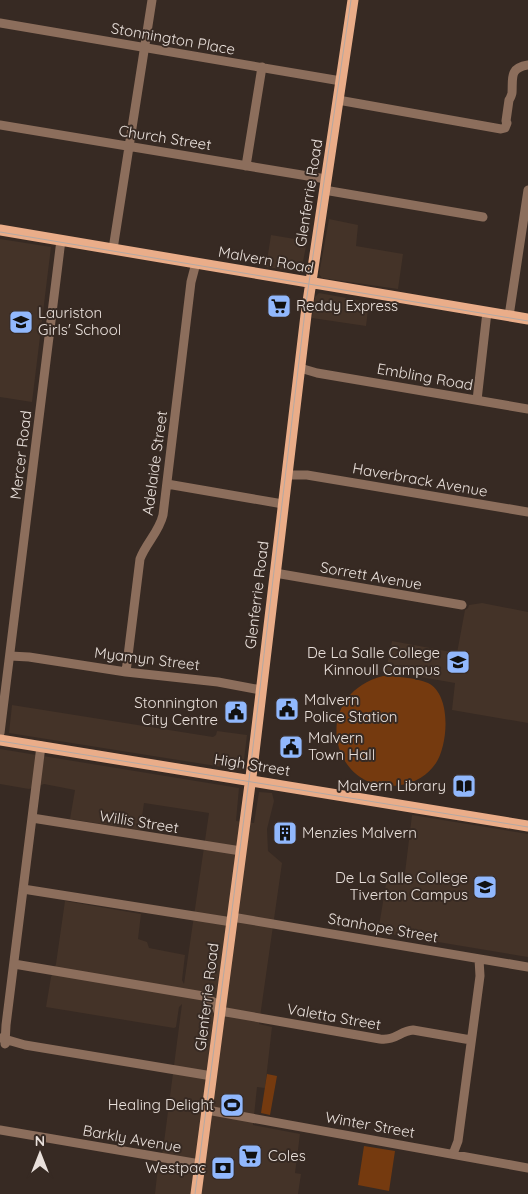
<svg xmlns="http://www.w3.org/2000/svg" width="528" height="1194" font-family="Quicksand,sans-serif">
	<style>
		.built { fill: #443328 }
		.green { fill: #753a0f }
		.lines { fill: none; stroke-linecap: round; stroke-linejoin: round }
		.minor { stroke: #8c6e5c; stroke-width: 9 }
		.major { stroke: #eaad89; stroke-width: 11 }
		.tram { stroke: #b4a9a4; stroke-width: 1 }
		.labels { text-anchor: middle; stroke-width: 4; stroke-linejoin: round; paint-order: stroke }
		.street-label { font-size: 15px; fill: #e9e0db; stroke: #372a23 }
		.poi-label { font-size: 15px; fill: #e9e0db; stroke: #372a23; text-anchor: start }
	</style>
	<rect width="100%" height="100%" fill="#372a23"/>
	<path class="built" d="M329 219 358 225 356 246 403 254 398 289 322 278 319 274Z
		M271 235 307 241 301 272 266 267Z
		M0 239 51 247 32 402 0 397Z
		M319 293 369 302 366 326 312 318 315 297Z
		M482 603 528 612V723L452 710 455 683 386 671 392 641 457 653 465 610 468 608 469 605Z
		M12 705 213 737 216 735 217 731 247 735 243 768 241 770 9 733Z
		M0 749 239 788 236 821 254 823 259 792 272 793 274 801 267 829 268 851 282 863 259 1024 272 1027 265 1088 257 1087 253 1125 300 1134 295 1173 301 1174 298 1194H155L158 1166 163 1150 182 1004 179 1007 176 1027 174 1028 46 1007 51 977 56 964 65 901 141 914 138 939 147 942 149 948 185 955 182 980 184 984 209 813 144 803 140 830 70 819 75 790 44 784 29 789 0 784Z
		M412 815 528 834V957L378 932 387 878 404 881Z"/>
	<path class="green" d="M383 676C396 676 416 678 428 683 452 695 448 745 436 763 428 775 415 783 401 785 332 797 307 696 383 676Z
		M267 1074 277 1076 270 1115 261 1113Z
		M364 1146 395 1151 389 1191 358 1185Z"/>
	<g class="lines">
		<path class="minor" d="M0 23 341 81
			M338 100 501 129 505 128 507 123 506 121C507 114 508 107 509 100 510 99 512 94 512 93 513 78 509 68 528 65
			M0 125 326 179
			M246 166 262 67
			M324 190 483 217
			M113 249 152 0
			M509 316 528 190
			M300 368 317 373 528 409
			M477 400 487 312
			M287 475H307L528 512
			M167 484 283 504
			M275 573 462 605
			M10 656 29 657 126 672 218 682 261 690
			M126 672 140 559C146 543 159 532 163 515L191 282 196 263
			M0 733 61 240
			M32 818 241 851
			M23 889 232 922
			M232 917 528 967
			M14 964 203 996 215 1003 219 1014
			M220 1011 380 1039C395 1041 400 1031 413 1030L471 1040
			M1 1038 25 1045 212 1076
			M5 1044 6 1025 41 746
			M207 1110 528 1168
			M0 1130 200 1164
			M453 1154 458 1141 480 976 479 959"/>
		<path class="major" d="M0 230 528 319
			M0 740 528 826
			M196 1194 252 769 306 315 353 0"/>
		<path class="tram" d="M0 232 528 321
			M0 741 528 827
			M195 1194 250 772 306 303 351 0"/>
	</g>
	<defs>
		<g id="supermarket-square" transform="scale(1.25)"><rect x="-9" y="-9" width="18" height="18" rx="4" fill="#91b8fd" stroke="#372a23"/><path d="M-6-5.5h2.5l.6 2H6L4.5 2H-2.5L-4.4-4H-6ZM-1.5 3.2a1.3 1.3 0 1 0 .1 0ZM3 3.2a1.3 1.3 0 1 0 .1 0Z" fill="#111"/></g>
		<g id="school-square" transform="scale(1.25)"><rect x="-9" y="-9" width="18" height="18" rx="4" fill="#91b8fd" stroke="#372a23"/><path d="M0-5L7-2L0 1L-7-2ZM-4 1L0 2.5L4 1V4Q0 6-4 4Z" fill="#111"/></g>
		<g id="civic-square" transform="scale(1.25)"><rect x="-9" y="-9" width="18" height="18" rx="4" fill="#91b8fd" stroke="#372a23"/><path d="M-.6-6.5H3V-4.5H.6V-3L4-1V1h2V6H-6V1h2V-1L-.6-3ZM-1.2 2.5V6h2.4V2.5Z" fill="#111"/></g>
		<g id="library-square" transform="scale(1.25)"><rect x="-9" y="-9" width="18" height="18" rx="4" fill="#91b8fd" stroke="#372a23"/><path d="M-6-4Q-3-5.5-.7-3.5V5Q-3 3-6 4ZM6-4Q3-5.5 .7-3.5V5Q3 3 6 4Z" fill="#111"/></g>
		<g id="building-square" transform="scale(1.25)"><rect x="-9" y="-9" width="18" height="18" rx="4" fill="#91b8fd" stroke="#372a23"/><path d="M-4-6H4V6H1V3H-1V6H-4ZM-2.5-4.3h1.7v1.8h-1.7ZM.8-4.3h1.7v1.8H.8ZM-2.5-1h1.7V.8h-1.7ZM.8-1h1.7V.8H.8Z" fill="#111"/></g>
		<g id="stadium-square" transform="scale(1.25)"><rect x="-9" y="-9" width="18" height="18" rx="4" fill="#91b8fd" stroke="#372a23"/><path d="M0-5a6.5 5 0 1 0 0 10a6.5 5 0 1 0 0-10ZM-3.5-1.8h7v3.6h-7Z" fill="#111"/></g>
		<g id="bank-square" transform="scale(1.25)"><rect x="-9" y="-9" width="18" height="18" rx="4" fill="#91b8fd" stroke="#372a23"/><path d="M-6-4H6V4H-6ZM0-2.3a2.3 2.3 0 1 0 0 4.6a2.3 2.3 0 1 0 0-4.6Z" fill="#111"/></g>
	</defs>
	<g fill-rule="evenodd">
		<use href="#supermarket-square" x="279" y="306"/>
		<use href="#school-square" x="21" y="322"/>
		<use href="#school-square" x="458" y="662"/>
		<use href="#civic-square" x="287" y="709"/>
		<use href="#civic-square" x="236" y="712"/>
		<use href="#civic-square" x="291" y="747"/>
		<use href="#library-square" x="464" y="786"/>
		<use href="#building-square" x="285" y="833"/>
		<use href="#school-square" x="485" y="887"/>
		<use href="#stadium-square" x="232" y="1105"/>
		<use href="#supermarket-square" x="250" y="1156"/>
		<use href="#bank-square" x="223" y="1168"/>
	</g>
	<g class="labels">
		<g class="street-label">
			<text transform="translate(173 39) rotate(10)" y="5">Stonnington Place</text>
			<text transform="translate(165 138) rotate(9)" y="5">Church Street</text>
			<text transform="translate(309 193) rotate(-81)" y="5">Glenferrie Road</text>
			<text transform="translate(266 260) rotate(10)" y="5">Malvern Road</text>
			<text transform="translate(425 377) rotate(10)" y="5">Embling Road</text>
			<text transform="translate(21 455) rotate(-83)" y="5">Mercer Road</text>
			<text transform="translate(155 463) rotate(-82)" y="5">Adelaide Street</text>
			<text transform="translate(420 480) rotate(10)" y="5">Haverbrack Avenue</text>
			<text transform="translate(371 576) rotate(10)" y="5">Sorrett Avenue</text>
			<text transform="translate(257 595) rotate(-83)" y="5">Glenferrie Road</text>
			<text transform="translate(147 659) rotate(7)" y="5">Myamyn Street</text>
			<text transform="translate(252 765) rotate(9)" y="5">High Street</text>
			<text transform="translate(139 822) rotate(9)" y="5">Willis Street</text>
			<text transform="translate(383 928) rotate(10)" y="5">Stanhope Street</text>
			<text transform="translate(207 997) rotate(-83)" y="5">Glenferrie Road</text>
			<text transform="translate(334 1017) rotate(10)" y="5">Valetta Street</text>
			<text transform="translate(370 1125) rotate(10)" y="5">Winter Street</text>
			<text transform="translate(132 1139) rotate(10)" y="5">Barkly Avenue</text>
		</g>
		<g class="poi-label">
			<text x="296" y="311">Reddy Express</text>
			<text x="38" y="318">Lauriston<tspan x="38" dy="17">Girls' School</tspan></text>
			<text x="440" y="658" text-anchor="end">De La Salle College<tspan x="440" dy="17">Kinnoull Campus</tspan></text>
			<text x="304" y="705">Malvern<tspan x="304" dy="17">Police Station</tspan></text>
			<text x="218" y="708" text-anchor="end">Stonnington<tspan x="218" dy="17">City Centre</tspan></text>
			<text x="308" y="743">Malvern<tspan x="308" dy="17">Town Hall</tspan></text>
			<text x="446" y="791" text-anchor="end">Malvern Library</text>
			<text x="302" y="838">Menzies Malvern</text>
			<text x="468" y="883" text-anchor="end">De La Salle College<tspan x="468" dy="17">Tiverton Campus</tspan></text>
			<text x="214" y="1110" text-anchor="end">Healing Delight</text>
			<text x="268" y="1161">Coles</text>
			<text x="206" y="1173" text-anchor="end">Westpac</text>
		</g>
	</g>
	<g transform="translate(40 1154)" stroke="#372a23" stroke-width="4" paint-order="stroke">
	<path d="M0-4L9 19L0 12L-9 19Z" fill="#e9e0db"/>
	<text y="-8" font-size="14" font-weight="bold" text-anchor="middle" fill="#e9e0db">N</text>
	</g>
</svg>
